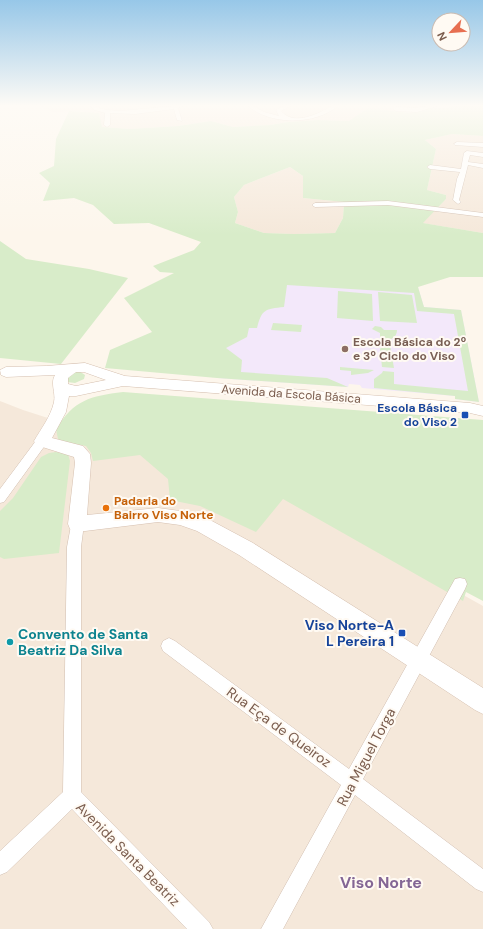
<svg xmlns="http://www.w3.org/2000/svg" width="483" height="929" font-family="'DM Sans',sans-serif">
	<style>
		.residential { fill: #f5e8da }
		.education { fill: #f3e8fa }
		.green { fill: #d8ecc9; fill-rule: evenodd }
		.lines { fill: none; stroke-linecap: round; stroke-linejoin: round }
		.street-casing { stroke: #d1beb0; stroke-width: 1 }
		.secondary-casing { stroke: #d6c0b0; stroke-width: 1 }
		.street { fill: #fff; fill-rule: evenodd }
		.secondary { fill: #fff; fill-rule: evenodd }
		.education-dot { fill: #8d6e63; stroke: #fffaf3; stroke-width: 1.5 }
		.transit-dot { fill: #1a4fb4; stroke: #fffaf3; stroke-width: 1.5 }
		.food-dot { fill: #e8710a; stroke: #fffaf3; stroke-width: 1.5 }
		.culture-dot { fill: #0f9aa8; stroke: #fffaf3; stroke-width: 1.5 }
		.labels { text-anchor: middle; stroke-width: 4; stroke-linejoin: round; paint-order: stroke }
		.education-label { font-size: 12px; font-weight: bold; fill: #785e54; stroke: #fffaf3; text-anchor: start }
		.street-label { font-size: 12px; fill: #7a5c4d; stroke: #fffaf3 }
		.transit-label { font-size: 12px; font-weight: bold; fill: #164399; stroke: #fffaf3; text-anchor: end }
		.food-label { font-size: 12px; font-weight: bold; fill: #c56008; stroke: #fffaf3; text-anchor: start }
		.near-transit-label { font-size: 14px; font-weight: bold; fill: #164399; stroke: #fffaf3; text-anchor: end }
		.near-culture-label { font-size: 14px; font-weight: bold; fill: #0d838f; stroke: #fffaf3; text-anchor: start }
		.near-street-label { font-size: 14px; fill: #7a5c4d; stroke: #fffaf3 }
		.near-neighbourhood-label { font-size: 16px; font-weight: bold; fill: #846695; stroke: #fffaf3 }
	</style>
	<rect width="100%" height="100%" fill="#fdf6ec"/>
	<path class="residential" d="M38 105H420L423 108 411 113 368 108 350 121 317 120 288 122 270 125 233 127 211 121 178 126 130 129 102 127 83 111 53 112Z
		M452 134 483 136V233L422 223 446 199V195L427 190 436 149 425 140Z
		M290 167 303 176V198L344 202 343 218 335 233 294 234 264 233 235 223 238 212 234 197 244 185Z
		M0 401 23 410 279 492 483 606V929H0Z"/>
	<path class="education" d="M275 280 418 287 424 307 461 310 479 402 455 399V396L362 388 360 385 349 384 348 387 217 378 223 339 250 306Z"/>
	<path class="green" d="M453 105H483V136L452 134 425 140 436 149 427 190 446 195V199L423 223 483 233V277H450L418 287 424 307 461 310 479 402 455 399V396L374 388V379L382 373 383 371 394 372V384L468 391 454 314 417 311 414 293 287 285 284 307C265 309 262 309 257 328H249L247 337 226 348 242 360 241 372 327 378 348 387 217 378 105 368 110 350 152 332 124 298 174 273 160 272 153 266 194 250 201 242 149 223 114 224 93 205 74 198 43 201 50 183 39 173 54 166 56 139 69 111 99 113 102 127 130 129 178 126 211 121 233 127 270 125 288 122 317 120 349 121 368 108 411 113 422 107 447 108ZM290 167 303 176V198L344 202 343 218 335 233 294 234 264 233 235 223 238 212 234 197 244 185Z
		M0 241 26 259 89 269 128 278 61 364 0 358Z
		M338 291 372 294 373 321 337 318Z
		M378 292 412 295 417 323 380 321Z
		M273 323 302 325 301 332 271 330Z
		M375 326 381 327 384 330H397C397 338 390 340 383 341L380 338V333L372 329Z
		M383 345H390L394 368 382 367 380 349Z
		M340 367 374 370 368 373 351 375V371L340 370Z
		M79 371 85 375 84 379 75 383 67 382 66 376 70 373Z
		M123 392 483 420V601L466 592 463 601 283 499 256 532 200 506 170 500 168 479 140 455 93 461 91 453 86 446 64 442 58 439 56 429C74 400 90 396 123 392Z
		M56 452 68 454 70 461 59 553 4 559 0 557V511L13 498 41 457 49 453Z"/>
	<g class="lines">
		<g class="street-casing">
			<path id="street" d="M89 105H94L99 108 107 110 120 111 186 105 178 108 182 121 177 120 174 109 135 114 110 113V125L107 127 104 125 105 113 95 110Z
				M247 105H252L264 112 279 116 276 110 286 105H292L281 111C295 127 319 113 334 105L338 106C315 125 270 126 247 105Z
				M432 105H440L417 112 396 111 393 109 396 107 417 108Z
				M457 142 483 143V147L455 145 454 144Z
				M467 151 483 153V157L470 155 468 162 483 164V168L468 165 459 200 461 202 458 204 453 200 457 179 460 172 430 169 427 167 430 165 461 169 464 153Z
				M388 201 483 213V217L388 205 315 207 312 205 315 203Z
				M42 437 46 438 48 441 46 444 4 502 0 503V489L38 438Z
				M77 519 82 520 84 524 81 547V792L209 922 213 929H187L72 809 7 872 0 875V851L63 792 67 547 72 520Z
				M460 578 465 579 467 584 465 589 363 779 483 869V892L476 889 355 795 283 929H261L341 785 163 651 161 646 163 641 169 638 175 641 349 769 455 579Z"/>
		</g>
		<g class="secondary-casing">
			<path id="secondary" d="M85 363 125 376 470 403 483 406V416L470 413 123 386 76 396H69L66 412 52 438 83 446 90 454 91 463 87 515 158 508 180 511 210 520 253 543 483 688V714L475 710 239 555 197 531 180 525 158 522 77 532 70 529 68 524 75 463 74 457 36 445 34 441C41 429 51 416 54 402 56 393 50 383 55 375L6 377 1 375 0 370 6 367 46 366ZM76 372H84L106 380 76 386 68 384V378Z"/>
		</g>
		<use href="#street" class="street"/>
		<use href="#secondary" class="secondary"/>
	</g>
	<linearGradient id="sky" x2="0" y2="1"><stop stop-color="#97c7e8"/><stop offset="0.45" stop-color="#fefbf6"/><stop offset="1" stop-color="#fefbf6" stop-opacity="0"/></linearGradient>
	<rect width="483" height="235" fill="url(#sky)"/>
	<circle class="education-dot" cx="345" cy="349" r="4"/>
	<g class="transit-dot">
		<rect x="461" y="411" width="8" height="8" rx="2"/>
		<rect x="398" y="629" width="8" height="8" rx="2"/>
	</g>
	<circle class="food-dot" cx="106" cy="508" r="4"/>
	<circle class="culture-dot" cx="10" cy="642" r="4"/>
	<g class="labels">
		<g class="education-label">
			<text x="353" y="346">Escola Básica do 2º<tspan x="353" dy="14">e 3º Ciclo do Viso</tspan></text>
		</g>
		<g class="street-label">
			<text transform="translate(291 394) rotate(4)" y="4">Avenida da Escola Básica</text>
		</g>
		<g class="transit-label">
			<text x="457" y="412">Escola Básica<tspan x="457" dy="14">do Viso 2</tspan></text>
		</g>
		<g class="food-label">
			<text x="114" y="505">Padaria do<tspan x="114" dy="14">Bairro Viso Norte</tspan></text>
		</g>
		<g class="near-transit-label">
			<text x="394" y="630">Viso Norte-A<tspan x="394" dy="16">L Pereira 1</tspan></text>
		</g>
		<g class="near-culture-label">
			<text x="18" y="639">Convento de Santa<tspan x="18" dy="16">Beatriz Da Silva</tspan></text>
		</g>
		<g class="near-street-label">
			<text transform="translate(279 727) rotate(36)" y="5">Rua Eça de Queiroz</text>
			<text transform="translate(366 757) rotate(-62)" y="5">Rua Miguel Torga</text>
			<text transform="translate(128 854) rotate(45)" y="5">Avenida Santa Beatriz</text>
		</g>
		<g class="near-neighbourhood-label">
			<text x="381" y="888">Viso Norte</text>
		</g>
	</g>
	<g transform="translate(451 32) rotate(244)"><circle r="19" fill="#fffaf3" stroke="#cabbb1"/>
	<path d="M0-3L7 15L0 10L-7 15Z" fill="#e76f51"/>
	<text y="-6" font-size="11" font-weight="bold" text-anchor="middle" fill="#7a5c4d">N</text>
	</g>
</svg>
